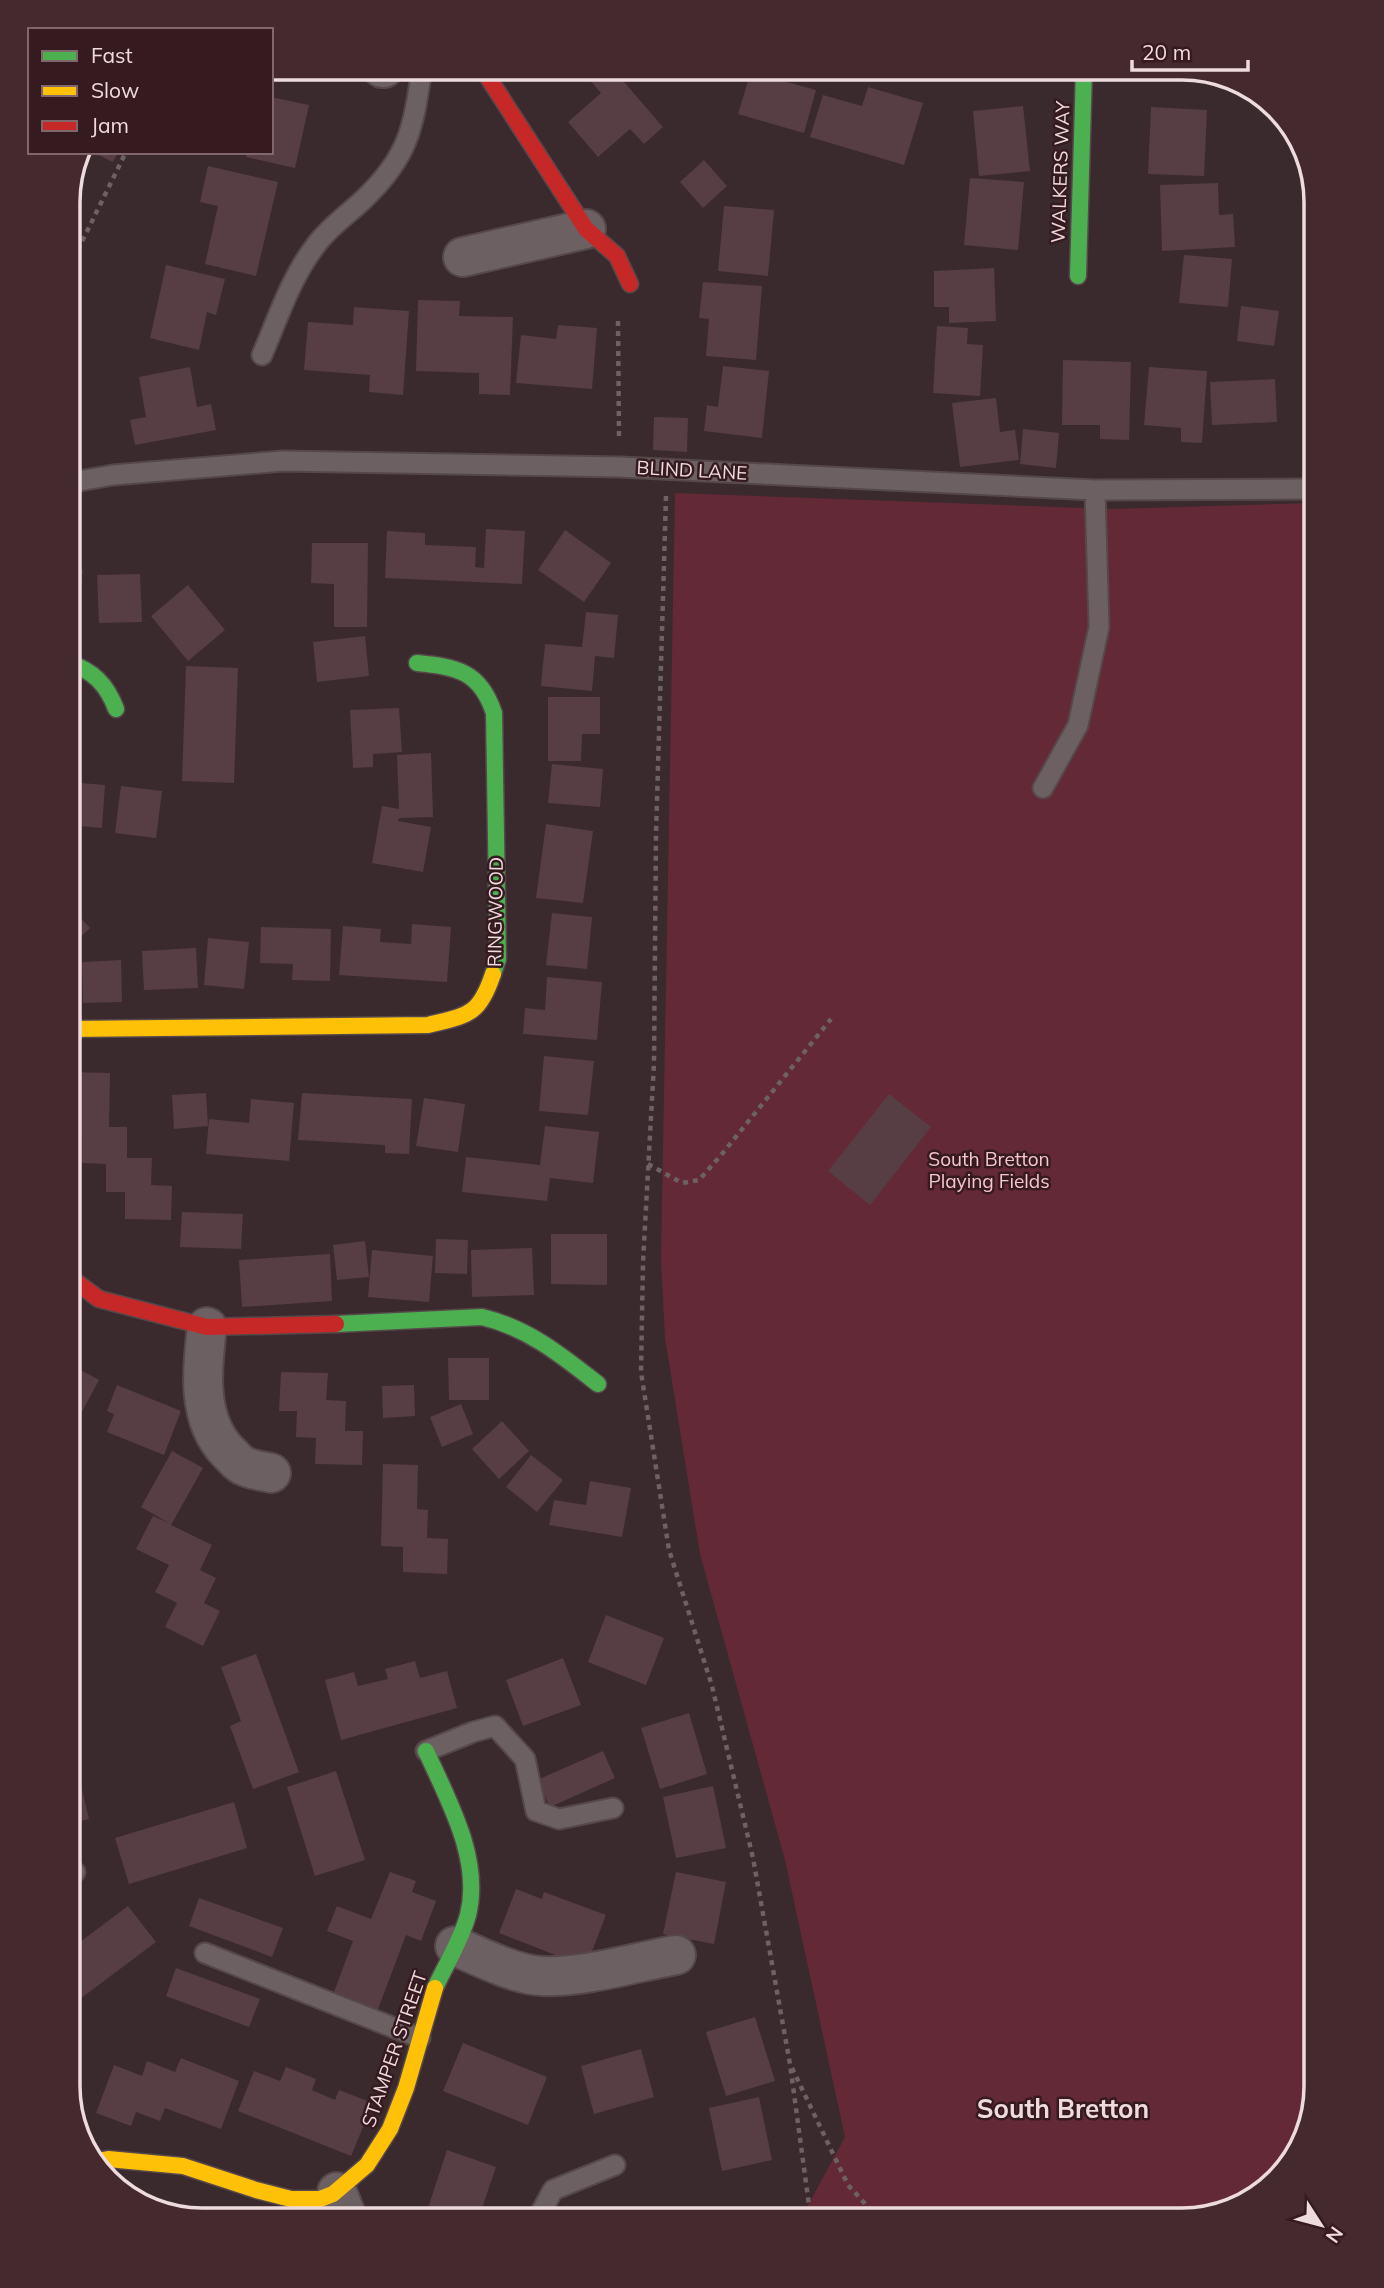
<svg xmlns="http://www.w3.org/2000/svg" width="1384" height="2288" font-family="Mulish,sans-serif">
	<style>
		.green { fill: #642936 }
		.building { fill: #563e44 }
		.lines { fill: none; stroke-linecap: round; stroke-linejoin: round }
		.lane-casing { stroke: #56484a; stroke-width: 23 }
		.street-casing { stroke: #56484a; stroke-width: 42 }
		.fast-casing { stroke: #56484a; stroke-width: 19 }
		.slow-casing { stroke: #56484a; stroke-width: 19 }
		.jam-casing { stroke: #56484a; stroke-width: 19 }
		.path { stroke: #6d6163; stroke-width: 4.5; stroke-dasharray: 5 5; stroke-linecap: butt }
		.lane { stroke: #6d6063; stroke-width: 19 }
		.street { stroke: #6d6063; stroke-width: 38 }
		.fast { stroke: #4caf50; stroke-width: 16 }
		.slow { stroke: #ffc107; stroke-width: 16 }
		.jam { stroke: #c62828; stroke-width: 16 }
		.labels { text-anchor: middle; stroke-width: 5; stroke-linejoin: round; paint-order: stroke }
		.street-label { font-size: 19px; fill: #eedbdd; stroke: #351a1f }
		.park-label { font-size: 19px; fill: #f8c5cd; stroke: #351a1f }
		.district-label { font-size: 26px; font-weight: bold; fill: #eedbdd; stroke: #351a1f }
		.rim { fill: none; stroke: #eedbdd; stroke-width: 3.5 }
	</style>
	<rect width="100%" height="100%" fill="#3a2a2d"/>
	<path class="green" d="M675 493 1113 509 1316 503V2086L1293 2160 1240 2206 1181 2220H800L845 2137 785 1860 700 1554 665 1338 661 1259Z"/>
	<path class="building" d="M579 68H625L631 75 624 82 663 127 644 144 630 129 598 157 568 122 601 93Z
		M746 68H776L772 78 816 90 804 133 738 114 751 71Z
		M868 87 923 103 904 165 810 137 823 95 862 106Z
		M271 97 309 105 295 168 246 157 247 152H271Z
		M1023 106 1030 171 979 176 973 111Z
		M1151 107 1207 110 1204 176 1148 174Z
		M92 152H118L113 162Z
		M704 160 727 186 703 208 680 182Z
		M208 166 278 182 256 276 205 264 218 206 200 202Z
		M970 178 1024 182 1018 250 964 245Z
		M1218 183 1219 215 1233 214 1235 247 1162 251 1160 185Z
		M71 188 81 194 69 217V194Z
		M724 206 774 210 768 276 718 271Z
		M1184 255 1232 259 1228 307 1179 303Z
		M166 265 225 279 216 315 207 312 199 350 150 338Z
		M994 268 996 321 949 323V307H934V271Z
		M703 282 762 286 756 360 706 356 709 319 699 318Z
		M418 300 460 301 459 316 513 317 510 395 479 394V373L416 371Z
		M1241 306 1279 311 1274 346 1237 341Z
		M354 307 409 311 403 395 369 392 370 375 304 370 308 322 353 325Z
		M558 325 597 328 592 389 516 383 521 335 556 339Z
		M937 326 968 328 967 344 983 345 980 396 933 393Z
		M1063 360 1131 362 1129 440 1100 439V425H1062Z
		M723 366 769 371 762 438 704 431 707 405 718 407Z
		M190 367 197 407 211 404 216 430 135 445 130 420 146 417 139 377Z
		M1149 367 1207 371 1202 443 1181 442V428L1144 425Z
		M1275 379 1277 422 1212 425 1210 382Z
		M996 398 1000 432 1015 430 1019 460 960 467 952 403Z
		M654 417 688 418 687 452 653 450Z
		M1023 429 1059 433 1056 468 1020 464Z
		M486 529 525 531 522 584 385 578 387 531 425 533V545L476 547 475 567 484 568Z
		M565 530 611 563 584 602 538 570Z
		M312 543H368L367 627H334V584L311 583Z
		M68 568 83 570 75 628 68 627Z
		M140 574 142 622 99 623 97 575Z
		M188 585 225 630 188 661 151 616Z
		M586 612 618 615 614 658 595 656 592 691 541 686 545 644 582 647Z
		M365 636 369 676 317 682 313 642Z
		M186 666 238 668 234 783 182 781Z
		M548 697H600V734H582L581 761H548Z
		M399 708 402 752 373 754V767L353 768 350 710Z
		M431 753 433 817 399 818 398 821 431 827 423 872 372 863 382 806 399 809 397 755Z
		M552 764 603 769 600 807 548 803Z
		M68 782 105 785 102 828 68 825Z
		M121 786 162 791 156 838 115 833Z
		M546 824 593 831 583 903 536 898Z
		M74 911 90 928 68 949V916Z
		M552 913 592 917 587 969 546 965Z
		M412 924 451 927 447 982 339 975 343 926 381 929 380 942 411 944Z
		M261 927 331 929 330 981 292 980 293 964 260 963Z
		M208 938 249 942 244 989 204 985Z
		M196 948 198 988 144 990 142 951Z
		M121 960 122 1002 83 1003 82 962Z
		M547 977 602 982 597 1040 523 1034 525 1008 545 1010Z
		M544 1056 594 1061 588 1115 539 1111Z
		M68 1072 110 1073 109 1127H127V1158H152L151 1185 172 1186 171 1220 125 1219V1192H106V1164L82 1163V1134H68Z
		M206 1093 208 1126 174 1129 172 1095Z
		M302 1093 412 1099 409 1154 385 1153V1145L298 1140Z
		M889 1094 931 1127 870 1205 828 1171Z
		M424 1098 465 1104 458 1152 416 1146Z
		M251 1099 294 1103 289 1161 206 1154 209 1119 249 1123Z
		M545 1126 599 1132 593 1183 550 1178 547 1201 462 1192 466 1157 540 1165Z
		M182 1212 243 1214 241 1249 180 1247Z
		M551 1234H607V1285L551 1284Z
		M436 1239 468 1240 467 1274 435 1273Z
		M365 1241 369 1277 337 1280 333 1245Z
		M532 1248 534 1295 472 1297 471 1250Z
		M372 1250 433 1256 429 1302 368 1297Z
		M330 1254 332 1301 242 1307 239 1260Z
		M448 1358H489V1400H449Z
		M68 1363 99 1380 77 1421 68 1416Z
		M281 1372 328 1373 326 1400 346 1401 345 1431H363L362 1465 315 1464 316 1438 296 1437 297 1411H279Z
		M117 1385 181 1411 164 1455 107 1432 114 1414 107 1411Z
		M414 1385 415 1416 383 1418 382 1386Z
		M461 1404 473 1434 442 1447 430 1417Z
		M502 1421 529 1451 499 1479 472 1449Z
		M172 1451 203 1468 171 1525 212 1545 200 1570 216 1578 204 1603 220 1611 203 1646 165 1627 177 1603 155 1592 169 1565 136 1549 153 1516 169 1523 141 1507Z
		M531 1455 563 1480 537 1512 506 1487Z
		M383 1464 418 1465 417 1509 428 1510 427 1538 448 1539 447 1574 403 1572V1547L381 1546Z
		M590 1481 631 1488 622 1537 549 1525 554 1500 586 1505Z
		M606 1615 664 1638 646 1685 588 1662Z
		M256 1654 299 1772 253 1789 230 1726 241 1721 221 1667Z
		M563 1658 581 1705 523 1726 506 1680Z
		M415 1661 420 1678 447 1671 457 1708 341 1740 325 1680 354 1672 358 1686 388 1679 385 1669Z
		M689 1713 707 1774 660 1789 641 1728Z
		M68 1730 89 1819 68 1824Z
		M603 1751 615 1778 550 1807 537 1780Z
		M336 1771 365 1860 315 1876 287 1787Z
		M713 1786 726 1848 676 1858 663 1797Z
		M234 1802 247 1848 129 1884 115 1838Z
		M390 1872 416 1881 412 1892 436 1901 421 1941 406 1935 375 2017 331 2000 353 1941 327 1931 337 1906 371 1919Z
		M676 1872 726 1882 714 1944 663 1934Z
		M516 1889 542 1899 544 1892 606 1915 586 1967 499 1933Z
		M199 1898 283 1928 272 1957 189 1926Z
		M128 1906 156 1942 68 2008V1951Z
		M176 1968 260 1999 249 2027 166 1996Z
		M755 2017 775 2081 726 2096 706 2032Z
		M463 2043 547 2077 528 2125 443 2091Z
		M641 2049 654 2097 594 2114 581 2066Z
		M181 2058 239 2081 221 2129 165 2108 160 2121 136 2112 131 2126 96 2113 114 2065 142 2076 147 2061 175 2072Z
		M286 2067 316 2079 312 2090 335 2100 339 2090 373 2103 351 2156 238 2111 254 2071 280 2081Z
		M759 2097 772 2160 722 2171 709 2108Z
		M447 2150 496 2167 478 2220H424Z
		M755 2208 758 2220H724L723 2215Z"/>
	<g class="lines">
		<g class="lane-casing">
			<path id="lane" d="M262 355C278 318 291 277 316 245 328 228 347 215 362 201 409 157 413 129 422 68
				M68 483 113 475 283 461 620 467 1095 490 1316 489
				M1043 788 1078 725 1099 627 1095 490
				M426 1751 473 1732 495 1726 525 1759 536 1811 559 1819 613 1808
				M68 1877 75 1872
				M205 1953 420 2038
				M537 2220 553 2190 615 2165"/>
		</g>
		<g class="street-casing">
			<path id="street" d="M382 68H384
				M463 257 586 229
				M207 1327C202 1368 196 1419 228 1452 233 1456 238 1464 244 1466 252 1470 263 1471 271 1473
				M455 1946C480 1957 516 1975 542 1976 583 1978 636 1962 676 1955
				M337 2192 348 2220"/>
		</g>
		<g class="fast-casing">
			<path id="fast" d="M1078 276 1084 69
				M68 663C93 670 107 685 116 709
				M417 663C457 667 480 671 494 713L498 959 493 974
				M336 1324 482 1317C528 1328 561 1355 598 1384
				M426 1751C448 1800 482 1859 468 1915 461 1941 446 1964 435 1988"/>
		</g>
		<g class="slow-casing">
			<path id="slow" d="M68 1029 428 1025C468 1015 479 1016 493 974
				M97 2161 108 2159 183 2166 256 2190 291 2199H320L333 2194 367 2165 390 2129 406 2088 435 1988"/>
		</g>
		<g class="jam-casing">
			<path id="jam" d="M482 68 586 229 617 256 630 284
				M68 1276 99 1299 207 1327 336 1324"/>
		</g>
		<path class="path" d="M69 268 126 152
			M618 321 619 438
			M666 496 656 834 654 1063 643 1262 641 1372 669 1550 712 1686 753 1858 790 2064 811 2220
			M648 1164 682 1183 699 1180 722 1154 831 1019
			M792 2068 848 2185 880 2220"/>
		<use href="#lane" class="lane"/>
		<use href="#street" class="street"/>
		<use href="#fast" class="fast"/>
		<use href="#slow" class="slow"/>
		<use href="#jam" class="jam"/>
	</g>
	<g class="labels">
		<g class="street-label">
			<text transform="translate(1060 172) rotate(-88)" y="7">WALKERS WAY</text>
			<text transform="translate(692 470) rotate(3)" y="7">BLIND LANE</text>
			<text transform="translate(495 912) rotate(-89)" y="7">RINGWOOD</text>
			<text transform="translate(394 2049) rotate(-71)" y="7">STAMPER STREET</text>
		</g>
		<g class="park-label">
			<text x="989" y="1166">South Bretton<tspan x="989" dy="22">Playing Fields</tspan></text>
		</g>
		<g class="district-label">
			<text x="1063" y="2118">South Bretton</text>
		</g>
	</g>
	<path d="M0 0H1384V2288H0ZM202 80H1182A122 122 0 0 1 1304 202V2086A122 122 0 0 1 1182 2208H202A122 122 0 0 1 80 2086V202A122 122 0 0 1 202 80Z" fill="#44292e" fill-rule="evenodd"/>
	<path class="rim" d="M202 80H1182A122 122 0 0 1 1304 202V2086A122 122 0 0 1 1182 2208H202A122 122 0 0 1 80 2086V202A122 122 0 0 1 202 80Z"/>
	<rect x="28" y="28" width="245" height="126" fill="#351a1f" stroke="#7f676b" stroke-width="2"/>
	<rect x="42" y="51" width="35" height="10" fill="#4caf50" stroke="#7f676b" stroke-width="2"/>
	<text x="91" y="63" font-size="21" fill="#eedbdd">Fast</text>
	<rect x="42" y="86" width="35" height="10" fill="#ffc107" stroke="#7f676b" stroke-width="2"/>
	<text x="91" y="98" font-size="21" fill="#eedbdd">Slow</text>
	<rect x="42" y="121" width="35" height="10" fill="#c62828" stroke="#7f676b" stroke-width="2"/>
	<text x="91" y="133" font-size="21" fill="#eedbdd">Jam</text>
	<g transform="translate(1321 2225) rotate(126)" stroke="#351a1f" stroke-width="5" paint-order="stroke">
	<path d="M0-5L12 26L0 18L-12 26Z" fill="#eedbdd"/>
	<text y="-10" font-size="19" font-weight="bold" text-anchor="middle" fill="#eedbdd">N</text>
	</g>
	<path d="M1132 60v10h116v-10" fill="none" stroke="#eedbdd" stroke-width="3.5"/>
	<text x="1142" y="60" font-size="21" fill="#eedbdd" stroke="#351a1f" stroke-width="5" paint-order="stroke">20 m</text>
</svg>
